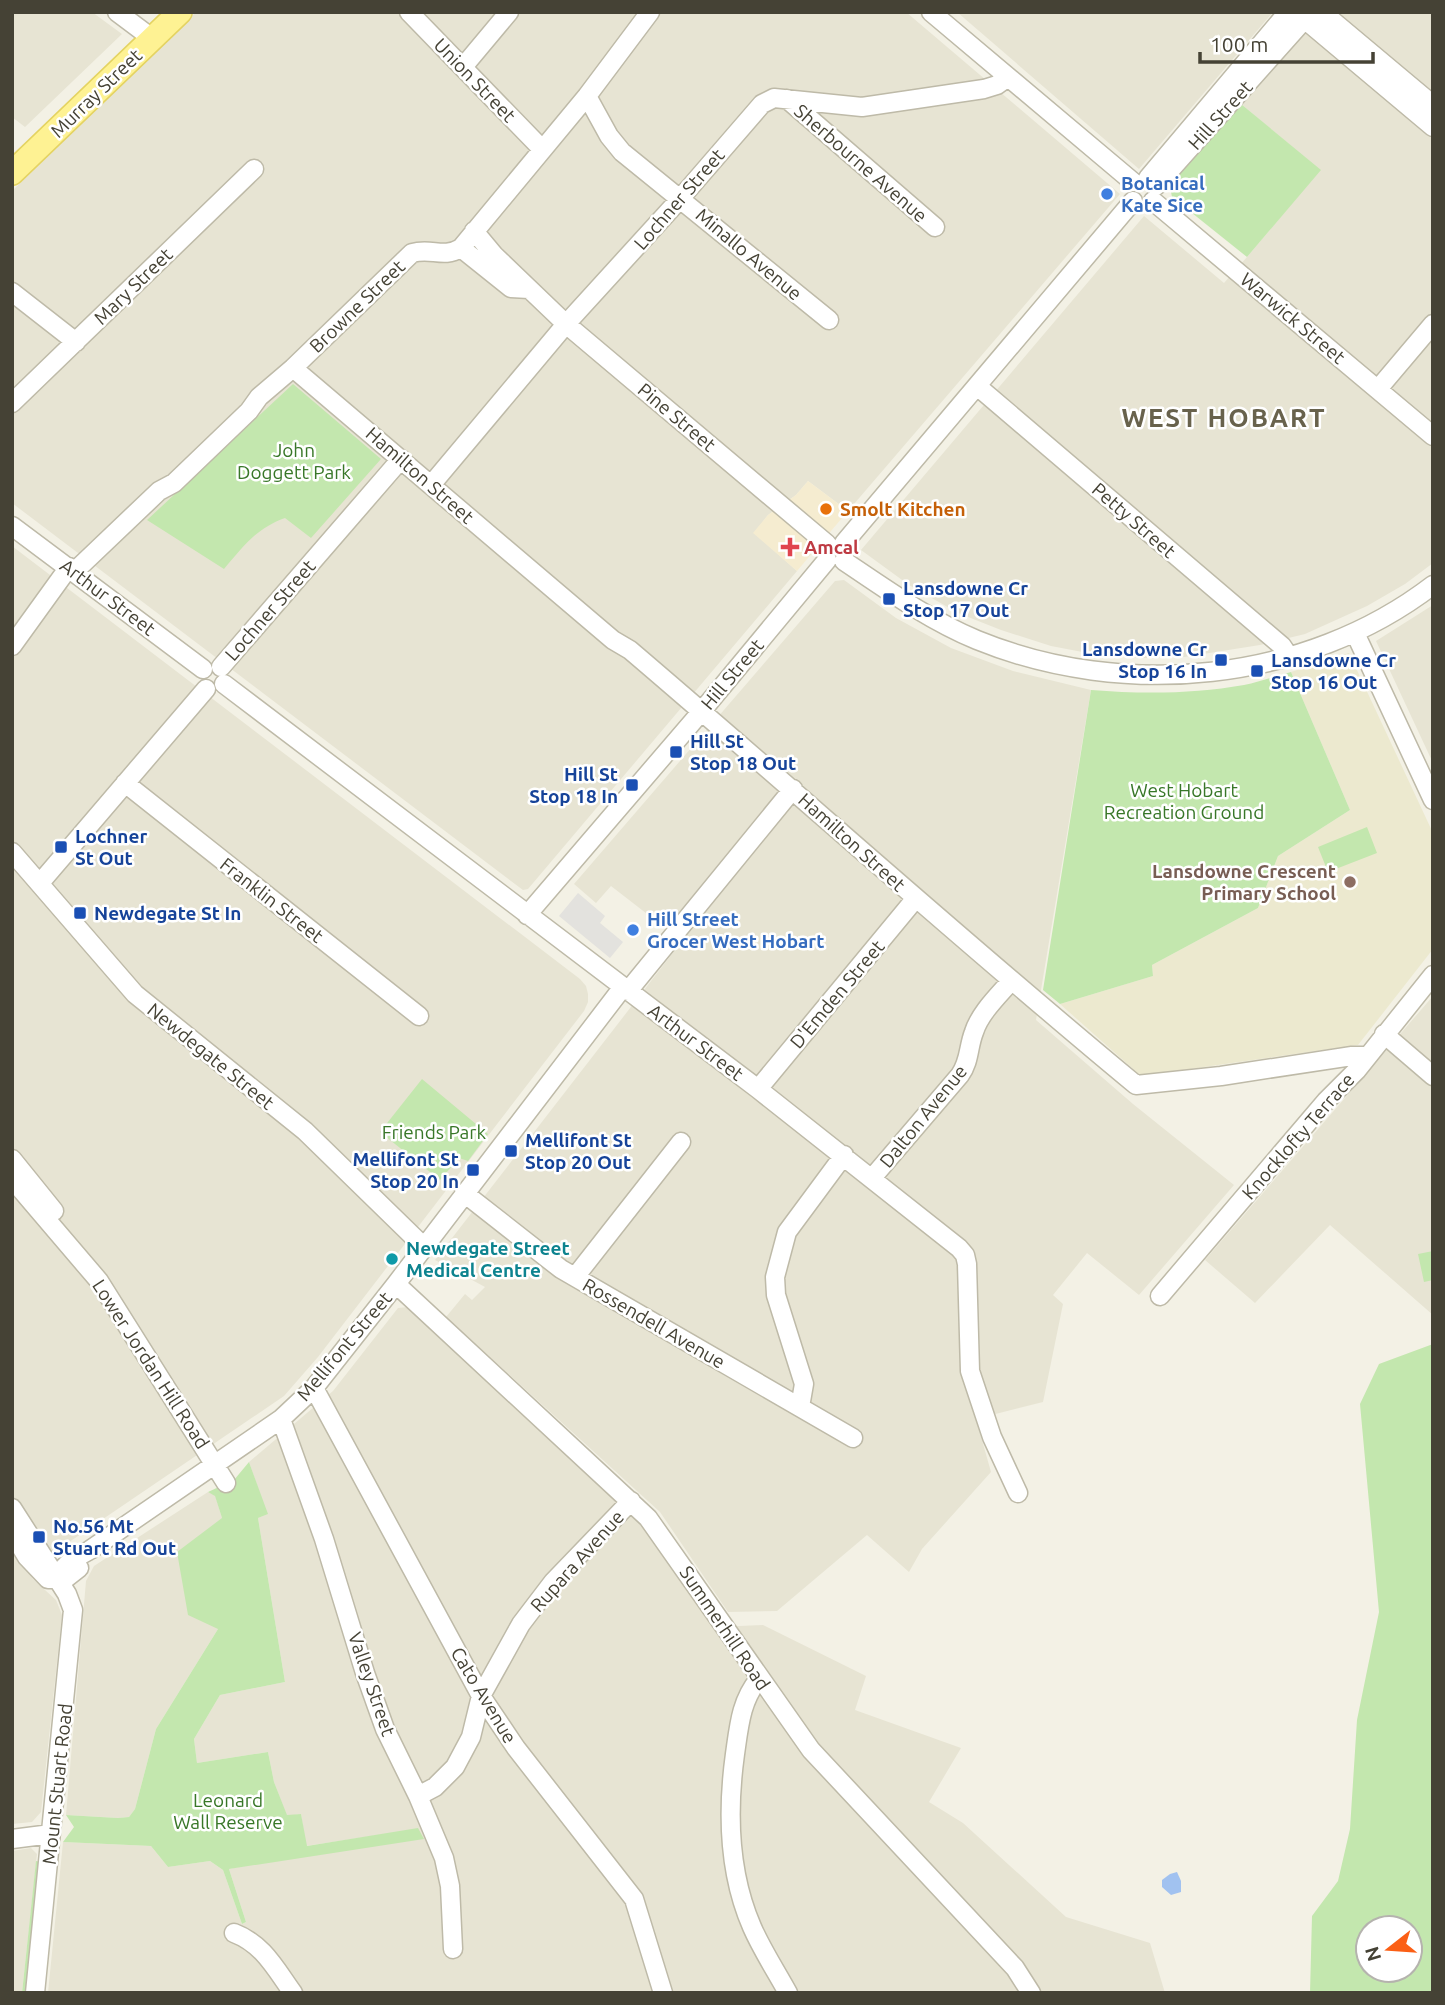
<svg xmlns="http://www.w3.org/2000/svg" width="1445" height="2005" font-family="Ubuntu,sans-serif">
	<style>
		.residential { fill: #e7e4d3 }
		.commercial { fill: #f5ecd0 }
		.education { fill: #ece9cf }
		.green { fill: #c3e7ae; fill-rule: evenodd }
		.parking { fill: #e3e2de }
		.water { fill: #a1c2f0 }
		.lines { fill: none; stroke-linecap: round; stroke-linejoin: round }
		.minor-casing { stroke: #bebaa8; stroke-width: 21 }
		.major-casing { stroke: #e4d362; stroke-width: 26 }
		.minor { stroke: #fff; stroke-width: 18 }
		.major { stroke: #fef293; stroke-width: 23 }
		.shop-dot { fill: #3f7fe0; stroke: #fff; stroke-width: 2.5 }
		.food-dot { fill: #e8710a; stroke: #fff; stroke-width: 2.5 }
		.health-dot { fill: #e0444e; stroke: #fff; stroke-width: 2.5 }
		.transit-dot { fill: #1a4fb4; stroke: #fff; stroke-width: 2.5 }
		.education-dot { fill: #8d6e63; stroke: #fff; stroke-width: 2.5 }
		.culture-dot { fill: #0f9aa8; stroke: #fff; stroke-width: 2.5 }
		.labels { text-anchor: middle; stroke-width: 5; stroke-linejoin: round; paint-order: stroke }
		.street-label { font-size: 19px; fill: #454235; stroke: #fff }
		.shop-label { font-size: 19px; font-weight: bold; fill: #366cbe; stroke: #fff; text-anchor: start }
		.park-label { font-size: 19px; fill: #387728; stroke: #fff }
		.food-label { font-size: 19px; font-weight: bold; fill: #c56008; stroke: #fff; text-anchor: start }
		.health-label { font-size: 19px; font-weight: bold; fill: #be3a42; stroke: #fff; text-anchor: start }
		.transit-label { font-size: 19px; font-weight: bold; fill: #164399; stroke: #fff; text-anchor: start }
		.education-label { font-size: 19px; font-weight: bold; fill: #785e54; stroke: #fff; text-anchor: end }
		.culture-label { font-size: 19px; font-weight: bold; fill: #0d838f; stroke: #fff; text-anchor: start }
		.district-label { font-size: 26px; font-weight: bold; letter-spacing: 2px; fill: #68624c; stroke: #fff }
	</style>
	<rect width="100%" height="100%" fill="#f3f1e5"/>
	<path class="residential" d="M12 12H92L122 34 25 127 12 117Z
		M196 12H906L1120 194 848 511 808 481 796 495 768 515 754 533 797 571 528 889 523 890 12 503V191Z
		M957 12H1273L1139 169Z
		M1318 12H1433V563L1405 584 1367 606 1305 634 1260 645 1184 657 1143 658 1093 654 1051 646 1001 630 958 613 909 585 861 550 1144 216 1224 283 1247 257 1320 170 1241 104Z
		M12 546 580 979 586 986 588 994V1002L584 1011 318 1357 284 1396 53 1553 47 1551 12 1495Z
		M844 580 896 618 951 648 1013 671 1091 690 1036 1020 1133 1104 1234 1185 1139 1295 1087 1253 1053 1295 1063 1304 1043 1402 976 1419 991 1472 922 1549 909 1572 867 1535 777 1611 728 1612 660 1512 446 1317 465 1294 472 1300 485 1287 435 1260 682 941 611 886 596 903 574 884 835 581Z
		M1433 605V763L1376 641Z
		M1433 996V1315L1330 1225 1255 1303 1205 1260Z
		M408 1307 644 1528 715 1627 763 1625 866 1676 855 1710 961 1748 929 1802 963 1823 1066 1917 1150 1943 1165 1993H48L63 1842 151 1846 168 1867 210 1861 223 1870 242 1924 246 1922 229 1869 418 1829 306 1846 301 1814 287 1816 274 1782 268 1752 197 1763 194 1739 220 1695 285 1682 258 1518 267 1514 249 1462 333 1391 398 1308Z
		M208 1492 215 1495 222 1518 218 1629 156 1729 135 1809 129 1817 118 1818 66 1815 86 1581 94 1566Z
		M12 1546 33 1579 56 1600 62 1615 41 1812 32 1822 12 1824Z
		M31 1848 37 1854 22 1993H12V1851Z"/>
	<path class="commercial" d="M808 481 848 511 797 571 753 533 768 515 796 495Z"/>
	<path class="education" d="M1349 653 1433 833V949L1358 1045 1141 1076 1060 1004 1153 976 1152 965 1258 908 1278 856 1350 810 1291 672Z"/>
	<path class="green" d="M1241 104 1321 170 1247 257 1172 197 1169 182Z
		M293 384 381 459 311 538 285 518C255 529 244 546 224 569L147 520Z
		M1291 672 1350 810 1278 856 1258 908 1152 965 1153 976 1060 1004 1043 990 1091 690C1142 694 1194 694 1244 685 1260 682 1276 676 1291 672Z
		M1367 827 1377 853 1328 872 1318 847Z
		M422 1079 488 1134 468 1161 459 1158 440 1180 380 1132Z
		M1433 1251V1280L1424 1282 1418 1254Z
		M1433 1344V1993H1310L1312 1916 1338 1881 1350 1829 1357 1720 1379 1612 1360 1404 1379 1364ZM1368 1928H1410V1970H1368Z
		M249 1462 268 1514 258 1518 285 1682 220 1695 194 1739 197 1763 268 1752 274 1782 287 1815 301 1814 307 1846 418 1828 424 1839 229 1869 246 1922 242 1924 223 1870 210 1861 168 1867 151 1846 63 1842 74 1827 66 1815 118 1818 129 1817 135 1809 156 1729 218 1629 188 1615 177 1552 222 1518 215 1496 208 1492 234 1480Z
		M36 1861 41 1862 27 1993H22Z"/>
	<path class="parking" d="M578 893 605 916 600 923 623 942 610 958 559 916Z"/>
	<path class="water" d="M1177 1872 1181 1881V1892L1171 1895 1162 1887V1880L1170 1874Z"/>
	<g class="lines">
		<g class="minor-casing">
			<path id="minor" d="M117 12 153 39
				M409 12 541 148
				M931 12 1133 182
				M1296 12 1433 127
				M1322 12 1433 105
				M463 67 509 12
				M587 96 609 136 622 152 829 320
				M787 99 935 227
				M1148 178 1288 12
				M1156 186 1311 12
				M1153 201 1433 436
				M474 231 494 255 566 324 827 544
				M461 248 511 288 529 289
				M12 292 76 342
				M293 368 613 640 630 650C799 794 964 943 1136 1085L1221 1076 1352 1056H1367
				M977 386 1282 646 1288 655
				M1378 389 1433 324
				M12 403 254 169
				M431 485 566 324 679 200 762 104 774 98 862 107 984 89 997 85 1008 77
				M12 526 203 669
				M844 543 1133 201
				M844 561C887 590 929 620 977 640 1124 700 1305 683 1433 585
				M75 571 159 491 174 483 249 411 259 397 293 368 412 253C432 247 442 259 461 248L587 96 650 12
				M1355 633 1433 800
				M12 646 69 567
				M221 667 401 459
				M224 684 758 1089 959 1248 965 1255 967 1264 970 1371 992 1437 1018 1493
				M125 783 419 1016
				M12 852 135 994 305 1131 424 1247
				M40 883 206 689
				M527 915 701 712 827 560
				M628 991 793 789
				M1384 1034 1433 1076
				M758 1089 916 898
				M12 1159 54 1211
				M872 1178 960 1075C970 1061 968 1047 974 1032 980 1013 998 996 1011 981
				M12 1179 99 1281 226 1483
				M464 1193 561 1269 853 1438
				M575 1277 681 1142
				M396 1284 648 1518 811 1750 1015 1968 1031 1993
				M1160 1296 1326 1101 1357 1070 1433 975
				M314 1388 481 1696 516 1748 634 1899 663 1993
				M800 1407 804 1384 776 1295 775 1277 787 1232 844 1155
				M281 1419 324 1539 365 1673 385 1729 418 1796 444 1858 450 1886 453 1949
				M12 1508 67 1594 73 1610 35 1993
				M12 1532 27 1557 48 1579H65L79 1568
				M58 1580C62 1563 76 1558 90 1550L281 1419 314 1388 396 1284 623 987
				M759 1679C741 1700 739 1726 735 1754 727 1812 728 1872 752 1927 762 1950 776 1971 788 1993
				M418 1796 435 1787 455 1767 471 1737 481 1696 521 1624 553 1582 631 1501
				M12 1839 51 1834
				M234 1933C263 1944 275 1968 293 1993"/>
		</g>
		<g class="major-casing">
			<path id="major" d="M12 173 180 12"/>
		</g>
		<use href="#minor" class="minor"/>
		<use href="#major" class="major"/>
	</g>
	<g class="shop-dot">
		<circle cx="1107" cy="194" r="7"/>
		<circle cx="633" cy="930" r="7"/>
	</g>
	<circle class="food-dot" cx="826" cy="509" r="7"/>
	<path class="health-dot" d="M786.5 536.5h7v7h7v7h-7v7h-7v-7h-7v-7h7z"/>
	<g class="transit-dot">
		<rect x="882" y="592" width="14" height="14" rx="3.5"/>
		<rect x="1214" y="653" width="14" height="14" rx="3.5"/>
		<rect x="1250" y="664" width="14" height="14" rx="3.5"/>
		<rect x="669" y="745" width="14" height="14" rx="3.5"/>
		<rect x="625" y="778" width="14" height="14" rx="3.5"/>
		<rect x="54" y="840" width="14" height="14" rx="3.5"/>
		<rect x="73" y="906" width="14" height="14" rx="3.5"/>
		<rect x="504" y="1144" width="14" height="14" rx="3.5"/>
		<rect x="466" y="1163" width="14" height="14" rx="3.5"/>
		<rect x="32" y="1530" width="14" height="14" rx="3.5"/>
	</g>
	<circle class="education-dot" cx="1350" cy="882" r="7"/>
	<circle class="culture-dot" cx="392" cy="1259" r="7"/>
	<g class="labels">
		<g class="street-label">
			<text transform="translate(475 80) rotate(46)" y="7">Union Street</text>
			<text transform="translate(96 93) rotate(-44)" y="7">Murray Street</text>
			<text transform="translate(1220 115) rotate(-48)" y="7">Hill Street</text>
			<text transform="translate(861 163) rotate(41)" y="7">Sherbourne Avenue</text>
			<text transform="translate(679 199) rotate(-49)" y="7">Lochner Street</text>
			<text transform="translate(749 254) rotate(40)" y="7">Minallo Avenue</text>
			<text transform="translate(133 286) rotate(-44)" y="7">Mary Street</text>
			<text transform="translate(357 306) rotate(-44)" y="7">Browne Street</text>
			<text transform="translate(1293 318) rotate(40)" y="7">Warwick Street</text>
			<text transform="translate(677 417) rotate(40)" y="7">Pine Street</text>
			<text transform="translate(420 475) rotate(41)" y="7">Hamilton Street</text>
			<text transform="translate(1134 520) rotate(41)" y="7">Petty Street</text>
			<text transform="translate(108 597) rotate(37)" y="7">Arthur Street</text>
			<text transform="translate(270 610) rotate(-49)" y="7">Lochner Street</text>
			<text transform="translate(732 674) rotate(-50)" y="7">Hill Street</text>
			<text transform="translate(852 842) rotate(42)" y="7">Hamilton Street</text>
			<text transform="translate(272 900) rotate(38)" y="7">Franklin Street</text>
			<text transform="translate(837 994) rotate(-50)" y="7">D'Emden Street</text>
			<text transform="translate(696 1042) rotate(37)" y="7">Arthur Street</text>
			<text transform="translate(211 1056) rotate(39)" y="7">Newdegate Street</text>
			<text transform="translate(923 1116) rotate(-51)" y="7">Dalton Avenue</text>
			<text transform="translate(1298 1136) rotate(-49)" y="7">Knocklofty Terrace</text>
			<text transform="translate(654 1323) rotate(30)" y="7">Rossendell Avenue</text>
			<text transform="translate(344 1346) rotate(-50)" y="7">Mellifont Street</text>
			<text transform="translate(151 1364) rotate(57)" y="7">Lower Jordan Hill Road</text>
			<text transform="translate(577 1561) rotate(-48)" y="7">Rupara Avenue</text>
			<text transform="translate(725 1628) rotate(56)" y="7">Summerhill Road</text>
			<text transform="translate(372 1684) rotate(71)" y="7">Valley Street</text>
			<text transform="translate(484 1695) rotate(59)" y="7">Cato Avenue</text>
			<text transform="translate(57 1784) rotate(-84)" y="7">Mount Stuart Road</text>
		</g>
		<g class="shop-label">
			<text x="1121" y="190">Botanical<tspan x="1121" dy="22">Kate Sice</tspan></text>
			<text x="647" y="926">Hill Street<tspan x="647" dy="22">Grocer West Hobart</tspan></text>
		</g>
		<g class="park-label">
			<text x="294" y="457">John<tspan x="294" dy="22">Doggett Park</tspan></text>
			<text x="1184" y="797">West Hobart<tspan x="1184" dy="22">Recreation Ground</tspan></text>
			<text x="434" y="1139">Friends Park</text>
			<text x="228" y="1807">Leonard<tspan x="228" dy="22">Wall Reserve</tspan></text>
		</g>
		<g class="food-label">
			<text x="840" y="516">Smolt Kitchen</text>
		</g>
		<g class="health-label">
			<text x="804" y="554">Amcal</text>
		</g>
		<g class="transit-label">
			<text x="903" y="595">Lansdowne Cr<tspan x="903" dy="22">Stop 17 Out</tspan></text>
			<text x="1207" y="656" text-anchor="end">Lansdowne Cr<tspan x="1207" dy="22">Stop 16 In</tspan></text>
			<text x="1271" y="667">Lansdowne Cr<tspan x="1271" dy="22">Stop 16 Out</tspan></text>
			<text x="690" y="748">Hill St<tspan x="690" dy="22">Stop 18 Out</tspan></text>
			<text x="618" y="781" text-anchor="end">Hill St<tspan x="618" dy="22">Stop 18 In</tspan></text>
			<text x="75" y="843">Lochner<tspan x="75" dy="22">St Out</tspan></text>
			<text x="94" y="920">Newdegate St In</text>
			<text x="525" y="1147">Mellifont St<tspan x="525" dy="22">Stop 20 Out</tspan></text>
			<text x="459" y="1166" text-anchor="end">Mellifont St<tspan x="459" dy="22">Stop 20 In</tspan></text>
			<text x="53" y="1533">No.56 Mt<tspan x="53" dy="22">Stuart Rd Out</tspan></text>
		</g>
		<g class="education-label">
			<text x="1336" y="878">Lansdowne Crescent<tspan x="1336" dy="22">Primary School</tspan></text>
		</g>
		<g class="culture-label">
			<text x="406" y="1255">Newdegate Street<tspan x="406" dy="22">Medical Centre</tspan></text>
		</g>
		<g class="district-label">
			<text x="1224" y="427">WEST HOBART</text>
		</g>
	</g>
	<rect width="1445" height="2005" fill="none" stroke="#454235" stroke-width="28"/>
	<g transform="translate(1389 1949) rotate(253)"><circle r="33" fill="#ffffff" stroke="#b5b3ae" stroke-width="2"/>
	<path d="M0-5L12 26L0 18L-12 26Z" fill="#fb5f15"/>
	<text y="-10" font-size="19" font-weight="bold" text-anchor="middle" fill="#454235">N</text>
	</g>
	<path d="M1200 52v10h173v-10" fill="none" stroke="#454235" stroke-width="3.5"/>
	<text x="1210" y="52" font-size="21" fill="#454235" stroke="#ffffff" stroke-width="5" paint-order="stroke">100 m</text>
</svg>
